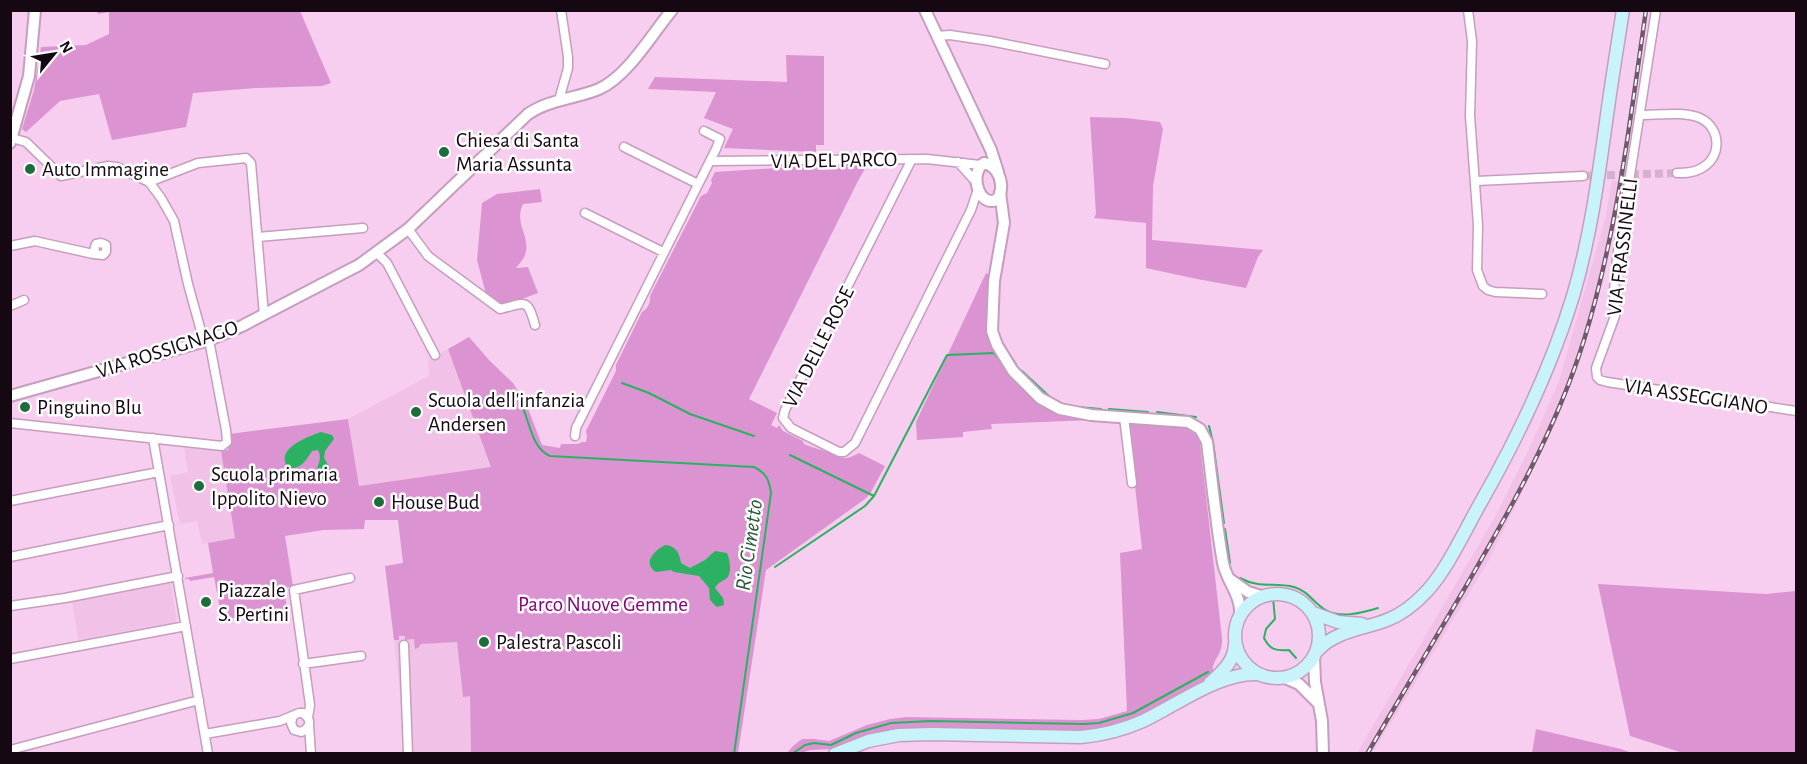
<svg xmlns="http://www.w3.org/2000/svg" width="1807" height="764" font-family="'Alegreya Sans',sans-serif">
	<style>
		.built { fill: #f1c1e8 }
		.green { fill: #dc93d1 }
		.water { fill: #2cb163 }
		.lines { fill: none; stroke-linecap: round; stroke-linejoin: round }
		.stream { stroke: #2cb163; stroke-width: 2 }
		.minor-tunnel { stroke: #d5b0cf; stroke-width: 8; stroke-dasharray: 8 4; stroke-linecap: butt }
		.minor-casing { stroke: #c59ebe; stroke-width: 11 }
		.tertiary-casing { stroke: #c59ebe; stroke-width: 14 }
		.secondary-casing { stroke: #c59ebe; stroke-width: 15 }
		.minor { stroke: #fff; stroke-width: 8 }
		.tertiary { stroke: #fff; stroke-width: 10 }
		.secondary { stroke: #c9f3fb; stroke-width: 12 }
		.rail-casing { stroke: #71586d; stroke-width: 4.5 }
		.rail { stroke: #fefefe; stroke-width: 2; stroke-dasharray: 7; stroke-linecap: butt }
		.poi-dot { fill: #1d6c3c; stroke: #fefefe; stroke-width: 2 }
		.labels { text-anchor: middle; stroke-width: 5; stroke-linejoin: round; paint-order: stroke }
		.poi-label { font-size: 21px; fill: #150813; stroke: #fefefe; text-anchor: start }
		.street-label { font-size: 21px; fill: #150813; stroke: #fefefe }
		.park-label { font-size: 21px; fill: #85047b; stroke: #fefefe }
		.water-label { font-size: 22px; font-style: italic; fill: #265736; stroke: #fefefe }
	</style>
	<rect width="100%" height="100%" fill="#f7cef0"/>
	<path class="built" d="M1612 181H1624L1608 258 1588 335 1559 416 1489 560 1396 715 1372 753H1357L1496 515 1529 449 1559 381 1605 219Z
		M448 349 492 467 359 486 348 419 429 376 428 360Z
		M184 447 221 451 235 538 202 544 197 521 180 524 170 476 188 472Z
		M168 582 171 584 177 620 176 622 78 640 72 600Z
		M405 636 406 640 415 639 416 649 420 644 457 641 463 696H470L471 753H404L400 694 394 640H398L399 637Z"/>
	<path class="green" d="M97 11H300L331 83 322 86 257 88 193 93 186 127 112 140 99 94 60 101 26 132 22 129 34 90 41 47 86 45 109 34V12L98 14Z
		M786 55 824 56V145H816V152L724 148 733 129 704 118 716 92 648 89 655 77 787 82Z
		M1090 117 1126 118 1160 122 1163 129 1153 186 1152 240 1263 250 1258 257 1246 288 1197 279 1146 268V223L1094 218 1096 214Z
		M869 162 859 179 749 399 777 413 771 425 777 428 779 425 783 431 803 441 804 444C811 447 816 448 822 450 840 456 841 463 859 453L885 466 870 494 865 499 766 570 738 753H471L470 696 463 697 457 642 421 644 418 648 415 649 414 639 405 640V636H399V640H394L385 566 403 563 398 520H365L364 529 324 530 285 536 293 586 284 588 287 609 222 620 214 577 190 581 189 579H185V578L213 573 208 543 235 538 221 451 228 450 229 434 348 419 359 486 491 467 448 349 469 337 489 360 513 383 527 406 542 445 560 448 561 444H578L582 442H586L587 437 586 431 616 371V365L642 312C647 309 651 303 650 296L701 196 707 193 712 183 711 180 715 172Z
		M540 189 542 202 523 204C514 223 529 234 526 251 525 258 520 263 516 268L528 267 538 293 500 307 486 294 477 260 482 203 497 194Z
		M986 273 992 276 990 303 1003 352 1044 400 1093 420 991 424 992 429 963 432V437L917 440 916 422Z
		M1128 422 1187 428 1197 436 1200 443 1222 638C1223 657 1211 658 1213 674 1202 683 1189 690 1177 697 1144 714 1117 728 1079 731L906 728 871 733 834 749 810 750 802 753 786 754 793 746 802 739H814L829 741 867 725 890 719 906 717 1082 720 1099 719 1127 711 1120 553 1142 549Z
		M1598 584 1766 594 1796 591V753H1683L1630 736Z
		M1536 729 1621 749 1632 753H1532Z"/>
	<path class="water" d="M321 432 332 435 334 439 325 451 324 458 331 470 328 478 323 480 318 479C313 467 324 462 318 450L312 451C306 461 300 470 288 468 274 449 307 437 321 432Z
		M665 545C676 546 679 552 681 563L690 568 705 560 715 551 727 553C730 559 732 573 727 578 722 582 718 582 715 588L723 598 724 605 717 607C706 598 711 598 709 588L699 576 674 572 671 570 656 572C642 563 654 551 665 545Z"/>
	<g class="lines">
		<path class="stream" d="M1010 356 1016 364
			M1022 371 1052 399
			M622 383 649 393 690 414 754 436
			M521 404C530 421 531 448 550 456L754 467C766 473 769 479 771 493L734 754
			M1077 407 1101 409
			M1109 409 1148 412
			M1157 412 1196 417
			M1209 426 1213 442 1224 523
			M790 455 874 496
			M1225 529 1230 563
			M775 567 865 506 874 496 947 355 994 353 1003 364
			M1240 578C1260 589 1274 582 1294 587 1308 591 1313 602 1324 609 1339 619 1362 613 1378 608
			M1273 598 1275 619 1266 629 1264 638C1270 650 1276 651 1289 650L1296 658
			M792 754 805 745 814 743 831 745 856 733 891 723 931 721 1084 724 1099 723 1133 713 1208 672"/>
		<path class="minor-tunnel" d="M1583 176 1677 173"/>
		<g class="minor-casing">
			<path id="minor" d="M1468 10 1472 41 1470 116 1478 225 1477 270 1483 286 1488 290 1495 292 1542 294
				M1656 10 1617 258 1614 291 1615 316 1596 368 1597 377 1600 380 1607 382 1796 411
				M937 36 950 35 990 41 1105 64
				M559 100 568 68V57L561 10
				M1640 115C1657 115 1685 111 1700 118 1722 128 1722 159 1700 169 1693 173 1685 173 1677 173
				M12 138 26 142 61 176 108 166 117 167 149 182 161 198 174 221 188 284 204 342
				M624 147 698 184
				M912 159 785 410 783 418 791 428 839 452H844L855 443 971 210 978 189
				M710 161 927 159 980 165
				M958 162 976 182
				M1476 181 1583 176
				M149 182 198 163 246 158 251 163 264 315
				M585 213 663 252
				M408 229 428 256 500 309C526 303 527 297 535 325
				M258 237 363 228
				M10 246 35 241 93 254 103 255 106 252V245L101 243 96 244 93 254
				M377 253 387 263 435 355
				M10 306 24 300
				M1124 417 1132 483
				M10 423 222 446 227 442 226 430 209 340
				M575 436 576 428 716 149 720 139 704 131
				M153 438 208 754
				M10 501 159 472
				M10 557 169 525
				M10 606 65 598 178 576
				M404 645 408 754
				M10 659 186 626
				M303 664 361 656
				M308 718 310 705 294 590 350 578
				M309 725 311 754
				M205 734 280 721 299 713H303L308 718C311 724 308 729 301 732L294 730 291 723 293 716
				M10 750 199 700"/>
		</g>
		<g class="tertiary-casing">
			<path id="tertiary" d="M925 10 991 150 998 172
				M10 143 29 76 35 10
				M984 163C1005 167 1006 202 991 201 976 200 971 171 984 163Z
				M1000 192 1004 223 994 281 992 331 997 345 1013 371 1040 398 1060 409 1091 415 1188 422 1200 429 1207 442C1212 482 1216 523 1223 563 1227 582 1242 596 1240 616
				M10 396 209 340 242 326 328 281 359 265 408 229 528 114C550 99 575 99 599 89 627 77 652 34 672 10
				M1231 580 1248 592 1261 596
				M1314 657 1315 682 1322 721 1323 754
				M1285 678 1299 684 1317 702"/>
		</g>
		<g class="secondary-casing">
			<path id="secondary" d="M1235 636a42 42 0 1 1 84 0a42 42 0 1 1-84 0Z
				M1313 613 1338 622 1362 624
				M1318 650C1335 631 1364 629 1387 620 1403 614 1416 603 1427 591 1448 568 1465 530 1481 502 1518 437 1551 368 1573 296 1590 239 1598 180 1606 122 1611 85 1617 48 1623 10
				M1210 683C1223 671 1234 662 1235 644
				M835 754 868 741 899 735 931 734 1081 737C1102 735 1123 730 1143 721 1177 705 1220 672 1258 674"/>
		</g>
		<use href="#minor" class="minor"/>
		<use href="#tertiary" class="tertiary"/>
		<use href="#secondary" class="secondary"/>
		<g class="rail-casing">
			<path id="rail" d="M1367 754C1399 700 1430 647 1462 593 1509 512 1556 430 1584 340 1617 233 1630 121 1646 10"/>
		</g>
		<use href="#rail" class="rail"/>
	</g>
	<g class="poi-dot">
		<circle cx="444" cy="152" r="6"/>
		<circle cx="30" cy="169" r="6"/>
		<circle cx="25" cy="407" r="6"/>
		<circle cx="416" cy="412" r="6"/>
		<circle cx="199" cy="486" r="6"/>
		<circle cx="379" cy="502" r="6"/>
		<circle cx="206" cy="602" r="6"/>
		<circle cx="484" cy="642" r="6"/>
	</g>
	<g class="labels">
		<g class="poi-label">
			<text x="456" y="147">Chiesa di Santa<tspan x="456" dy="24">Maria Assunta</tspan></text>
			<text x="42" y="176">Auto Immagine</text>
			<text x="428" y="407">Scuola dell'infanzia<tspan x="428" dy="24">Andersen</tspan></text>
			<text x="37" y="414">Pinguino Blu</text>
			<text x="211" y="481">Scuola primaria<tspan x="211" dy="24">Ippolito Nievo</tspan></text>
			<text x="391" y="509">House Bud</text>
			<text x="218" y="597">Piazzale<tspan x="218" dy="24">S. Pertini</tspan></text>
			<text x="496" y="649">Palestra Pascoli</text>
		</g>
		<g class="street-label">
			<text transform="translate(834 160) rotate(-1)" y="7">VIA DEL PARCO</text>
			<text transform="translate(1622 247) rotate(-83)" y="7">VIA FRASSINELLI</text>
			<text transform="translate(818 347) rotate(-63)" y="7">VIA DELLE ROSE</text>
			<text transform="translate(167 349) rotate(-18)" y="7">VIA ROSSIGNAGO</text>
			<text transform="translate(1696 396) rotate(9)" y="7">VIA ASSEGGIANO</text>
		</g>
		<g class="park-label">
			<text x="603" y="611">Parco Nuove Gemme</text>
		</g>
		<g class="water-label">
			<text transform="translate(748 545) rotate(-82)" y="8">Rio Cimetto</text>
		</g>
	</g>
	<rect width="1807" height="764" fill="none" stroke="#150813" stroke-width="24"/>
	<g transform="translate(54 54) rotate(60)" stroke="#fefefe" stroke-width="4.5" paint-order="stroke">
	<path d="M0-4.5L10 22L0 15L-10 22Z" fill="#150813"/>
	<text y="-9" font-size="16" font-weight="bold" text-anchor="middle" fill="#150813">N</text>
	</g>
</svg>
